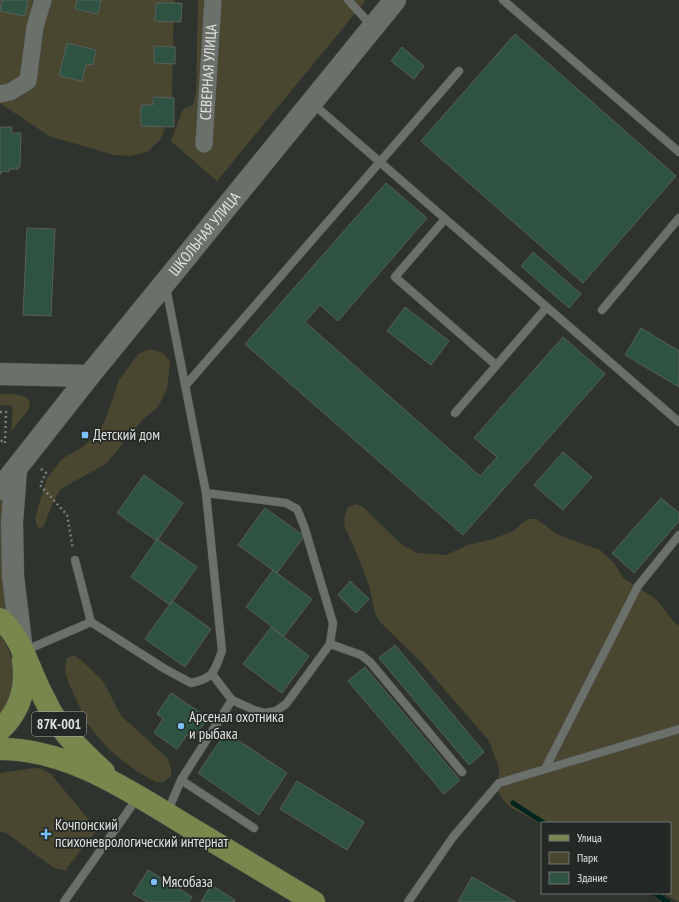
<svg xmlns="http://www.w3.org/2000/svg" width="679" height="902" font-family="'PT Sans Narrow',sans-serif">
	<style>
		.green { fill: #4a4730 }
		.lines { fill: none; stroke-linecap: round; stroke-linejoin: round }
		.stream { stroke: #00241f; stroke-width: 5 }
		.building { fill: #2e5342; stroke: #585f5b }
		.lane-casing { stroke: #4c4f4b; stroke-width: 9 }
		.street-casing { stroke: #4c4f4b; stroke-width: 18 }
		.secondary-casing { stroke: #4c4f4b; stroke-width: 23 }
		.primary-casing { stroke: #4c4f4b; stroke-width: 23 }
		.path { stroke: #7c7f7b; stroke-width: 2.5; stroke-dasharray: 2 3; stroke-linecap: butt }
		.lane { stroke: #6c706b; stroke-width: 8 }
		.street { stroke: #6c706b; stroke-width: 17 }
		.secondary { stroke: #6c706b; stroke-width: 22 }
		.primary { stroke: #78884c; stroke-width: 22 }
		.poi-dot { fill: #79bff8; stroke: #252925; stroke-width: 1.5 }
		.labels { text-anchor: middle; stroke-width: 3.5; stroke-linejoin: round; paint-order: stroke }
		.shield { fill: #252925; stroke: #a9aba8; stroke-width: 1 }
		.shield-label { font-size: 14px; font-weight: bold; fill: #e1e3e0 }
		.street-label { font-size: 15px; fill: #e1e3e0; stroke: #252925 }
		.poi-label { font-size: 15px; fill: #e1e3e0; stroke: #252925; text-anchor: start }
	</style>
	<rect width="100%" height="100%" fill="#2f332e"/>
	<path class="green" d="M0 0H174L172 96 168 122 160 140 147 152 130 156 114 155 49 136 0 103Z
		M198 0H366L217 181 171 141 183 109 193 105 196 94Z
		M151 349 163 353 170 361 167 389 158 407 143 419 106 464 62 488 56 496 43 527 38 528 35 518 47 478 62 459 84 446 98 433 106 418 119 380 138 354Z
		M0 394C10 394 35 392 29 409L11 432 13 406 0 405Z
		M8 488 14 625 0 611V498Z
		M357 504 363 507 401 544 417 553 446 555 468 545 493 539 513 531 521 524 529 519H537L556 534 600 550 615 564 623 578 656 599 674 622 679 626V902L663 893H670V823H542V825L510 807 504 801 498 791 499 768 489 741 421 662 380 622 375 613 369 585 354 547 345 528 344 518 348 507Z
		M0 636C20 661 16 689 0 714Z
		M74 655 81 660 103 681 121 716 135 728 167 758 171 768V776L164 782H156L136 771 108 749 87 723 68 682 65 670 67 658Z
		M34 768 43 769 51 774 93 825 95 832 90 839 66 869 69 871 54 868 6 833 0 831V773Z"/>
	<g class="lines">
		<path class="stream" d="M513 803 544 823
			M654 893 668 902"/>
	</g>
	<path class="building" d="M2 0H28L25 16 0 11Z
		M77 0H101L98 14 75 9Z
		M156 3H182L181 22 155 21Z
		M515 34 676 176 583 283 421 141Z
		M67 43 96 50 93 65 86 64 82 81 59 76Z
		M154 46 175 47V64L154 63Z
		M402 47 424 66 414 79 391 61Z
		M153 97 174 98V127L141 126V105H153Z
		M0 127H12L11 133H21L20 167 18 166V169H9V172L2 171 1 174H0Z
		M386 183 427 218 338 321 320 305 305 322 480 476 497 457 474 438 563 337 605 374 463 535 245 344Z
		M27 228 55 229 51 316 23 315Z
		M533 252 581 294 569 308 521 266Z
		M405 307 449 341 431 365 387 331Z
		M641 328 679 351V387L625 355Z
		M563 452 592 477 563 510 534 485Z
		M144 475 183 503 157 541 117 513Z
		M661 498 679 513V521L634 573 612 553Z
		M265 508 304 536 277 573 238 545Z
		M157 539 197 567 170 605 131 577Z
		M273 570 312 599 284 636 246 607Z
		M350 581 369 599 356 613 338 595Z
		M172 601 211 629 185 667 145 639Z
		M271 627 309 656 282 693 243 664Z
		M395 645 484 752 469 765 379 658Z
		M365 667 460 780 444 794 348 681Z
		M171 693 208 718 193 739 187 735 177 749 154 733 163 719 157 714Z
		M226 732 287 773 259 815 198 773Z
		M297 781 364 822 347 850 280 809Z
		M148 870 192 897 189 902H147L133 894Z
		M472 877 516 902H458Z
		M211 885 235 900 234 902H201Z"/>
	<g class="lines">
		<g class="lane-casing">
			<path id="lane" d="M348 0 372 26
				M503 0 679 152
				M312 103 679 422
				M445 219 395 277 496 365
				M602 310 679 218
				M185 386 459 71
				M455 413 547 307
				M206 493 286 503 297 509 304 526 333 623 330 644 286 704 276 711 265 713 254 710 232 700 212 674
				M75 560 91 622 165 669 191 683C215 678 214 671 222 651L206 493 166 287
				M330 644 361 655 370 662 462 772
				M24 651 91 622
				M545 769 638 586 679 535
				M181 780 254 828
				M167 813 181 780 232 700
				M64 902 138 797
				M408 902 453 837 499 783 679 729"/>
		</g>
		<g class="street-casing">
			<g id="street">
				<path d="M0 94 10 92 28 81 35 27 43 0"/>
				<path id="s1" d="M204 144 213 0"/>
			</g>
		</g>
		<g class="secondary-casing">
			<g id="secondary">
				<path d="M0 374 89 376"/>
				<path d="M16 469 12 523 13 576 22 651"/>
				<path id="s2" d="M0 489 89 376 395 0"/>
			</g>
		</g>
		<g class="primary-casing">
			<path id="primary" d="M0 619C23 638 29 671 43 696 47 705 52 714 58 723 70 741 88 757 104 772
				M0 730C20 711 27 687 23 660
				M0 749C70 749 131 792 189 827 230 852 272 877 314 902"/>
		</g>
		<path class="path" d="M0 412H6L5 443 0 440
			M41 469 46 473 40 485 67 515 73 549"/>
		<use href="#lane" class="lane"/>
		<use href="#street" class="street"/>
		<use href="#secondary" class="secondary"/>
		<use href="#primary" class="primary"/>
	</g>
	<g class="poi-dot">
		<rect x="81" y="431" width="8" height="8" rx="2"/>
		<circle cx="181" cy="726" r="4"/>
		<path d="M44 828h4v4h4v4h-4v4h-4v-4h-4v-4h4z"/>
		<circle cx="154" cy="882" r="4"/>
	</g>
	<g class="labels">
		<rect class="shield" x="32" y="712" width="54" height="24" rx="3"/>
		<g class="shield-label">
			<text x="59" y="729">87К-001</text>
		</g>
		<g class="street-label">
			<text dy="5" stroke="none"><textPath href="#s1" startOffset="72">СЕВЕРНАЯ УЛИЦА</textPath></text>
			<text dy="5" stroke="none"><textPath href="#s2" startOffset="327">ШКОЛЬНАЯ УЛИЦА</textPath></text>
		</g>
		<g class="poi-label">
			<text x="93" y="440">Детский дом</text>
			<text x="189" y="722">Арсенал охотника<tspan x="189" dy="17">и рыбака</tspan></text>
			<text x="55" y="830">Кочпонский<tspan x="55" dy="17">психоневрологический интернат</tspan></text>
			<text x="162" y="887">Мясобаза</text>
		</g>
	</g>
	<rect x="541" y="822" width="130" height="72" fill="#252925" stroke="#707370"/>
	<rect x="549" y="835" width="20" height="6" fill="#78884c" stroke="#707370"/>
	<text x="577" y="842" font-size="12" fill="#e1e3e0">Улица</text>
	<rect x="549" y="852" width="20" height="12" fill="#4a4730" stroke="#707370"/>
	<text x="577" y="862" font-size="12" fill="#e1e3e0">Парк</text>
	<rect x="549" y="872" width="20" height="12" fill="#2e5342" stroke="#707370"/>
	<text x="577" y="882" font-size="12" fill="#e1e3e0">Здание</text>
</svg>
